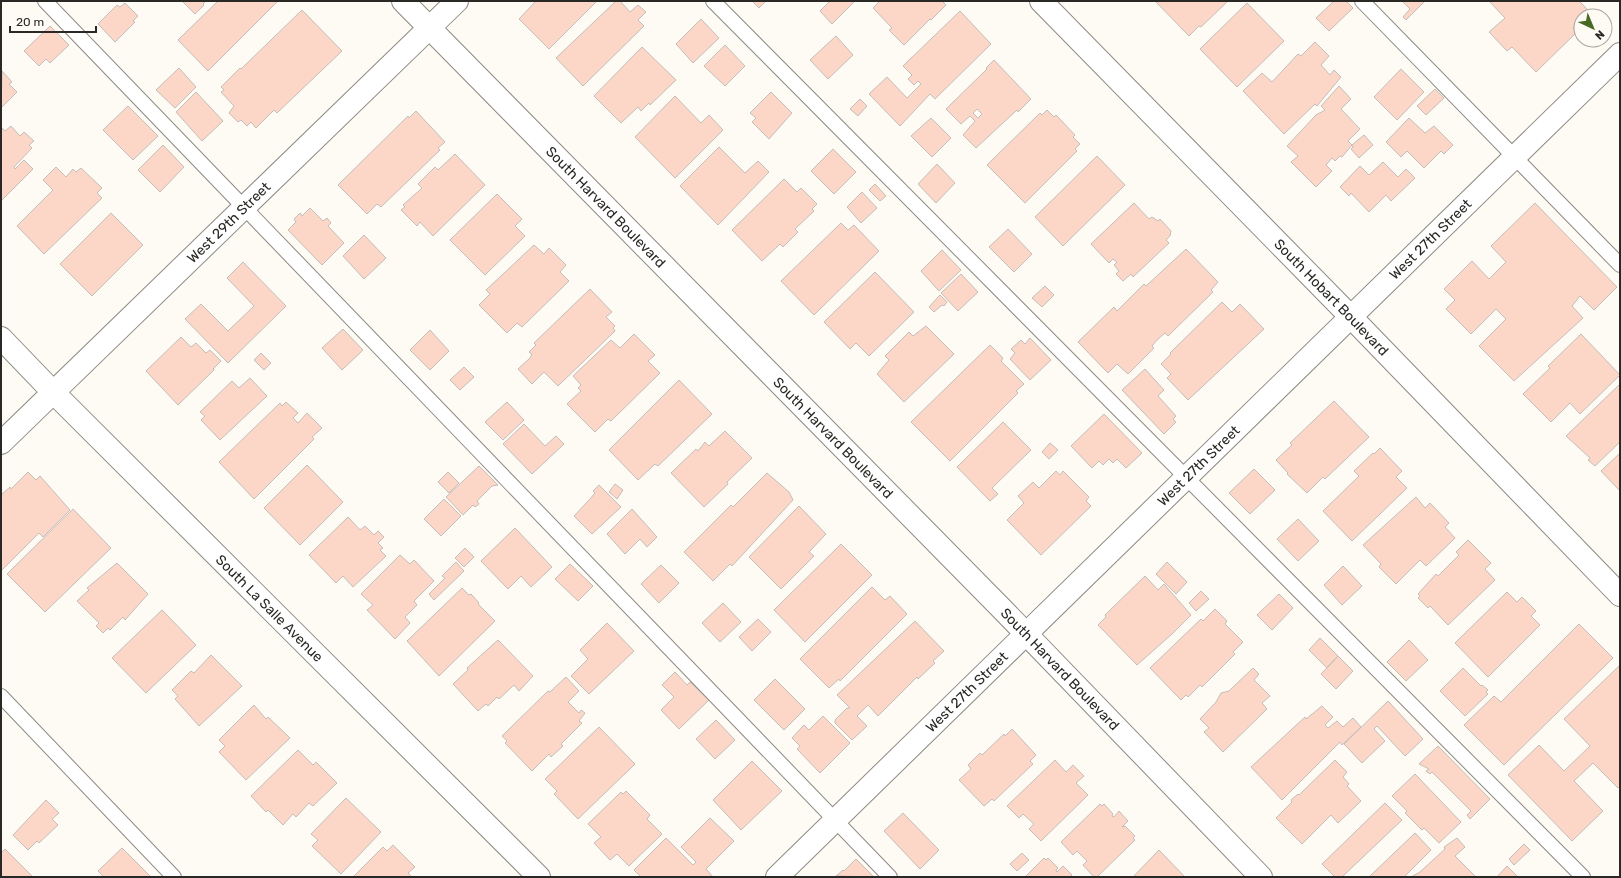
<svg xmlns="http://www.w3.org/2000/svg" width="1621" height="878" font-family="Rubik,sans-serif">
	<style>
		.building { fill: #fcd7c7; stroke: #c4bdb9; fill-rule: evenodd }
		.lines { fill: none; stroke-linecap: round; stroke-linejoin: round }
		.service-casing { stroke: #8d8a84; stroke-width: 16 }
		.minor-casing { stroke: #8d8a84; stroke-width: 24 }
		.tertiary-casing { stroke: #8d8a84; stroke-width: 24 }
		.service { stroke: #fff; stroke-width: 14 }
		.minor { stroke: #fff; stroke-width: 22 }
		.tertiary { stroke: #fff; stroke-width: 22 }
		.labels { text-anchor: middle; stroke-width: 3; stroke-linejoin: round; paint-order: stroke }
		.street-label { font-size: 14px; fill: #292825; stroke: #fefbf4 }
	</style>
	<rect width="100%" height="100%" fill="#fefbf4"/>
	<path class="building" d="M182 1H206L203 4 204 5 195 14Z
		M218 1H278L208 71 178 40Z
		M536 1H597L549 49 519 19Z
		M616 1H620L630 12 638 5 646 12 638 20 644 26 583 86 556 58Z
		M752 1H766L759 8Z
		M830 1H855L832 24 820 11Z
		M880 1H942L946 5 931 20 930 19 904 45 889 30 892 28 873 8Z
		M1155 1H1228L1201 27 1199 26 1189 36Z
		M1334 1H1346L1353 8 1329 31 1316 18Z
		M1402 1H1425L1406 20 1403 17 1410 9Z
		M1489 1H1579L1590 12 1586 16H1581V21L1573 28 1577 32 1536 72 1512 47 1507 51 1489 32 1505 18Z
		M125 3 138 16 133 21 135 22 115 42 98 24 117 5 120 7Z
		M1247 3 1284 41 1237 87 1200 49Z
		M302 10 342 51 277 113 274 110 256 128 251 122 247 126 241 120 238 122 229 113 234 106 221 92 224 90 221 87 240 68 241 69Z
		M960 11 991 44 935 99 930 94 900 126 869 94 887 77 907 98 921 84 918 81 914 85 908 79 912 75 903 66Z
		M701 19 719 38 693 63 676 44Z
		M50 26 69 45 50 63 46 59 39 66 24 51Z
		M836 36 853 55 828 79 810 60Z
		M1315 42 1329 56 1321 65 1330 75 1334 70 1341 77 1317 106 1315 104 1284 134 1243 91 1262 73 1272 82 1298 54 1301 56Z
		M725 45 745 66 725 86 704 66Z
		M642 47 676 80 650 105 649 103 641 111 638 107 621 123 594 96Z
		M994 60 1031 99 1018 112 1017 110 976 148 963 135 975 121 970 116 961 124 946 109 987 69 986 68ZM977 109 982 114 978 118 973 113Z
		M179 68 196 87 175 108 156 90Z
		M1401 69 1424 92 1397 120 1374 97Z
		M2 71 12 82 9 84 17 92 1 108Z
		M1339 86 1351 99 1341 109 1360 129 1348 141 1352 145 1342 157 1340 156 1335 161 1332 158 1326 165 1332 171 1316 187 1291 162 1298 156 1287 146 1316 115 1325 110 1321 106Z
		M1435 89 1444 98 1426 115 1417 106Z
		M196 92 223 121 202 141 176 112Z
		M771 92 792 113 769 139 752 122 756 118 750 113Z
		M675 96 701 123 709 115 723 130 675 178 635 137Z
		M860 99 867 106 858 116 850 109Z
		M128 106 158 136 133 160 103 130Z
		M1047 110 1054 117 1056 115 1075 135 1073 137 1080 144 1075 149 1077 151 1025 203 987 165 1040 113 1042 115Z
		M416 111 445 142 438 148 440 150 381 207 377 204 367 214 338 185 408 116 409 118Z
		M931 118 951 138 932 157 911 136Z
		M1409 118 1425 133 1434 126 1453 145 1444 154 1441 151 1424 168 1407 151 1401 157 1386 142Z
		M11 126 20 136 24 132 34 141 29 145 32 148 14 167 15 169 24 160 33 169 1 201V127L5 131Z
		M1364 135 1373 145 1359 158 1351 149 1353 147 1352 145Z
		M163 145 184 167 160 192 138 170Z
		M719 147 745 173 758 161 769 172 718 225 680 186Z
		M833 149 856 172 834 194 811 171Z
		M455 154 485 185 433 236 420 222 417 226 401 210 405 207 403 205 422 188 418 184 435 167 438 170Z
		M1097 156 1125 185 1063 246 1035 217Z
		M1383 162 1398 177 1406 169 1415 178 1391 201 1386 195 1369 212 1351 193 1349 196 1340 187 1360 166 1369 175Z
		M937 164 955 183 936 203 918 184Z
		M56 167 66 177 73 169 76 172 81 168 102 188 97 193 102 198 44 254 17 226 53 190 43 180Z
		M784 179 797 192 801 188 817 204 812 209 814 211 795 229 798 232 783 247 780 244 762 261 732 230Z
		M875 184 886 196 880 201 869 190Z
		M862 192 877 208 861 223 847 207Z
		M497 194 522 219 515 226 525 236 485 275 450 240Z
		M1134 203 1149 219 1152 217 1158 221 1160 219 1171 231 1170 236 1166 240 1169 243 1133 277 1131 274 1123 281 1116 274 1119 271 1114 265 1117 262 1113 259 1109 263 1091 244Z
		M1535 203 1617 287 1594 310 1580 296 1572 306 1583 318 1514 381 1479 346 1506 319 1496 309 1471 334 1446 309 1455 300 1444 289 1472 261 1489 279 1506 262 1491 246Z
		M310 208 323 221 327 218 331 223 328 226 344 243 322 265 288 230 296 222 294 219 300 213 302 216Z
		M111 213 143 245 92 296 60 264Z
		M841 223 848 230 854 225 879 251 814 315 781 281Z
		M1008 229 1032 254 1014 272 989 247Z
		M364 235 386 258 364 279 343 256Z
		M534 245 544 254 549 248 566 265 560 272 569 281 522 327 517 323 507 333 479 305 490 294 486 290Z
		M1186 249 1218 282 1211 290 1213 292 1168 336 1165 333 1158 339 1152 346 1154 348 1128 374 1117 364 1108 373 1078 342 1114 307 1117 311 1144 284 1146 286Z
		M942 250 961 270 939 291 921 271Z
		M243 262 286 306 228 363 185 319 201 304 228 331 254 306 227 278Z
		M875 272 914 312 869 356 856 343 850 349 824 322Z
		M961 274 978 292 958 311 941 293Z
		M1045 286 1054 295 1042 307 1032 298Z
		M590 289 612 312 606 317 615 326 613 328 615 331 558 386 544 372 532 384 518 369 530 358 532 354 529 352 536 345 534 343Z
		M940 295 947 302 944 306 942 305 934 312 929 307Z
		M1222 302 1232 312 1240 304 1264 329 1188 400 1167 378 1171 374 1161 364 1171 354 1170 353Z
		M926 326 954 354 904 402 877 374 889 360 885 356 909 332 913 336Z
		M343 329 363 350 342 370 322 348Z
		M430 330 449 351 430 370 410 350Z
		M634 334 655 355 648 361 660 373 611 421 608 419 595 432 567 404 581 391 578 388 581 385 573 376 611 340 620 348Z
		M1581 334 1620 375 1580 414 1570 403 1551 422 1523 394 1550 368 1548 366Z
		M181 337 191 347 196 343 206 353 210 350 221 361 213 369 214 370 178 405 146 371Z
		M1030 338 1051 360 1030 380 1010 359 1015 353 1011 349 1021 340 1025 344Z
		M990 345 1003 358 1001 361 1024 384 1016 391 1018 393 950 461 911 422Z
		M261 353 271 363 264 370 254 360Z
		M464 367 474 377 460 390 450 380Z
		M1145 369 1164 390 1158 396 1176 416 1173 419 1176 422 1164 434 1122 390Z
		M250 378 267 396 220 440 201 420 205 416 200 412 232 381 239 388Z
		M679 380 712 414 658 466 655 464 638 480 609 450Z
		M1620 384V442L1595 466 1588 460 1590 458 1566 436Z
		M1334 401 1369 437 1325 479 1323 477 1307 493 1287 474 1288 473 1276 460 1292 445 1290 443Z
		M286 402 298 413 293 418 298 423 307 413 322 428 312 437 314 439 254 499 219 462 280 403 282 406Z
		M507 402 524 420 503 440 485 422Z
		M1104 414 1142 453 1126 468 1117 459 1113 463 1109 459 1103 465 1099 461 1092 468 1071 446Z
		M1003 422 1031 450 992 488 998 494 990 501 957 467Z
		M524 424 545 446 556 436 564 444 532 474 503 444Z
		M725 431 752 458 727 482 728 484 704 507 671 473 696 449 698 451 705 442 709 446Z
		M1050 443 1058 450 1049 459 1042 452Z
		M1380 448 1402 471 1396 477 1407 488 1352 541 1323 511 1359 476 1354 471 1373 453 1374 454Z
		M1620 453V491L1601 471Z
		M307 465 343 502 300 545 264 508Z
		M479 466 498 485 492 486 477 501 479 504 475 507 473 505 463 515 446 497Z
		M1254 469 1275 490 1250 514 1229 493Z
		M1056 471 1060 475 1063 471 1089 497 1086 501 1091 506 1041 555 1007 520 1024 503 1018 496 1033 482 1039 488Z
		M28 472 36 480 40 476 70 510 43 537 39 533 1 571V495L10 487 11 489Z
		M448 472 459 483 449 493 438 482Z
		M767 473 789 492 793 500 732 566 730 564 713 581 684 552 731 505 733 507Z
		M615 484 623 490 617 499 609 492Z
		M599 485 621 507 592 534 574 516 590 499 595 493 593 491Z
		M1416 497 1425 508 1430 503 1449 523 1445 527 1455 538 1426 566 1420 560 1396 584 1379 567 1381 564 1363 545Z
		M444 499 461 516 441 536 424 519Z
		M799 506 826 534 809 552 814 556 781 589 749 557Z
		M73 509 111 548 45 612 7 574Z
		M632 509 657 537 647 547 640 539 625 554 607 534Z
		M348 517 360 530 365 526 374 535 378 531 384 537 378 543 383 548 380 550 386 556 353 587 343 576 336 583 309 555Z
		M1298 519 1319 541 1298 561 1277 539Z
		M515 528 552 567 531 587 521 576 508 589 481 561Z
		M1468 540 1491 563 1485 569 1495 580 1448 625 1430 606 1428 608 1418 598 1420 596 1418 594 1436 574 1438 576 1459 555 1456 552Z
		M841 544 872 575 805 642 774 610Z
		M465 548 474 557 464 567 455 558Z
		M400 555 410 564 414 560 434 581 414 601 417 605 405 617 410 623 395 639 367 610 373 605 361 594Z
		M456 562 464 571 434 600 429 594 445 578 442 576Z
		M1167 562 1187 582 1176 594 1156 574Z
		M117 563 148 594 125 620 123 617 110 630 108 628 103 633 96 626 99 623 77 601 89 590 87 588Z
		M570 564 593 586 578 601 555 579Z
		M661 565 679 583 659 603 641 584Z
		M1343 566 1362 586 1342 605 1324 585Z
		M1145 576 1158 590 1164 584 1191 615 1172 634 1137 665 1098 625 1106 617 1105 615Z
		M872 587 885 600 890 596 907 614 840 681 839 679 829 688 800 659Z
		M462 588 469 595 471 594 479 603 478 604 495 621 439 676 407 641Z
		M1201 591 1209 599 1196 611 1189 603Z
		M1507 592 1517 602 1522 597 1536 611 1531 616 1540 625 1488 677 1455 643Z
		M1279 594 1293 608 1272 630 1257 615Z
		M723 603 741 622 720 642 702 623Z
		M1215 609 1227 621 1225 624 1243 642 1233 652 1235 654 1202 687 1200 685 1188 697 1186 695 1181 700 1150 668 1201 619 1203 621Z
		M162 610 196 645 146 693 112 658Z
		M758 619 771 632 752 651 739 637Z
		M915 621 944 651 933 661 935 663 918 679 917 677 878 716 868 705 857 716 867 726 852 740 835 723V720L847 708H850L837 695Z
		M607 623 634 651 589 694 571 676 588 659 580 650Z
		M1579 624 1613 658 1504 765 1464 725 1494 696 1501 702Z
		M1320 638 1338 656 1327 668 1309 650Z
		M498 640 533 676 519 691 514 685 499 699 497 697 488 706 486 704 478 711 453 684 468 670 467 668Z
		M1409 640 1428 660 1406 681 1387 662Z
		M211 655 242 686 199 726 175 699 178 696 172 690 191 671 194 673Z
		M1338 656 1353 671 1336 689 1321 674Z
		M1620 665V786L1618 788 1593 763 1574 781 1603 811 1572 841 1508 775 1539 745 1564 771 1590 746 1564 719Z
		M1253 668 1259 674 1254 680 1270 696 1262 703 1267 709 1223 752 1204 732 1209 728 1200 719 1216 702 1221 693 1229 691Z
		M1463 668 1481 686 1482 685 1488 690 1486 692 1488 694 1465 716 1440 691Z
		M675 672 687 685 690 682 709 700 679 729 661 710 674 697 662 685Z
		M566 677 579 691 568 702 579 713 581 710 585 713 579 721 582 723 561 744 563 746 551 757 549 754 532 771 505 743 507 741 502 736 548 691 550 692Z
		M775 679 805 709 784 730 754 700Z
		M1388 701 1423 739 1405 756 1377 726 1374 729 1385 741 1362 763 1344 744Z
		M254 705 266 719 268 717 290 738 246 780 219 752 225 746 219 740Z
		M1322 706 1333 717 1325 725 1328 728 1337 721 1343 727 1353 718 1361 727 1342 745 1340 742 1282 800 1251 767 1305 717 1306 719Z
		M823 716 850 743 820 773 797 749 800 746 792 738 804 725 809 730Z
		M716 720 735 740 715 759 696 739Z
		M599 727 635 764 578 819 554 794 557 791 545 779Z
		M1012 729 1036 755 1030 761 1033 764 994 801 992 799 984 806 959 780 971 769 968 765 980 753 982 755 1004 734 1005 736Z
		M1438 746 1490 799 1470 819 1467 815 1471 811 1432 772 1430 774 1426 771 1429 769 1419 764Z
		M298 750 313 765 316 762 337 783 313 806 309 803 296 817 293 814 283 825 268 810 266 812 251 796Z
		M1055 760 1066 772 1073 765 1084 776 1076 783 1088 795 1041 841 1029 829 1034 824 1023 814 1019 818 1007 806Z
		M1335 760 1347 772 1343 777 1349 784 1347 786 1361 801 1338 823 1331 815 1302 844 1276 818 1292 802 1291 800 1298 794 1299 795Z
		M752 761 782 791 741 830 713 800Z
		M1415 774 1461 822 1439 843 1424 828 1422 830 1405 813 1407 811 1392 796Z
		M626 791 650 815 647 819 662 834 629 866 617 854 610 860 594 843 601 837 588 824 621 792 623 794Z
		M346 798 381 832 341 874 312 846 318 840 311 834Z
		M46 800 59 813 52 819 58 825 39 843 37 841 28 850 13 835Z
		M1385 803 1402 820 1342 877H1335L1322 864Z
		M1100 804 1102 806 1104 804 1113 814 1112 816 1114 817 1119 811 1128 821 1122 827 1125 826 1135 836 1133 838 1135 840 1097 877H1094L1083 865 1087 861 1077 851 1073 855 1061 842Z
		M903 813 939 850 920 869 884 831Z
		M710 818 734 841 706 869 713 877H641L634 870 666 838 693 865 696 862 681 847Z
		M1415 833 1431 850 1404 877H1369Z
		M1457 838 1465 847 1455 856 1475 876 1473 877H1411L1420 872 1445 849 1444 847Z
		M1524 844 1530 850 1514 865 1509 859Z
		M393 845 415 867 408 873 412 877H353L383 847 387 851Z
		M122 848 150 876 149 877H104L98 871Z
		M5 849 33 877H1V853Z
		M1159 850 1185 877H1133Z
		M1022 853 1029 860 1017 871 1010 864Z
		M1044 858 1046 860 1048 858 1058 868 1056 870 1057 872 1063 866 1072 875 1070 877H1025Z
		M856 859 874 877 836 876 843 870 844 871Z
		M1507 866 1518 877H1497Z"/>
	<g class="lines">
		<g class="service-casing">
			<path id="service" d="M45 1 890 877
				M713 1 1583 877
				M1362 1 1620 265
				M1 696 174 877"/>
		</g>
		<g class="minor-casing">
			<g id="minor">
				<path id="s1" d="M403 1 1004 611 1261 877"/>
				<path id="s2" d="M1041 1 1351 317 1620 595"/>
				<path id="s3" d="M1 443 457 1"/>
				<path id="s4" d="M777 877 1620 54"/>
			</g>
		</g>
		<g class="tertiary-casing">
			<g id="tertiary">
				<path id="s5" d="M1 338 53 392 539 877"/>
			</g>
		</g>
		<use href="#service" class="service"/>
		<use href="#minor" class="minor"/>
		<use href="#tertiary" class="tertiary"/>
	</g>
	<g class="labels">
		<g class="street-label">
			<text dy="5" stroke="none"><textPath href="#s1" startOffset="289">South Harvard Boulevard</textPath></text>
			<text dy="5" stroke="none"><textPath href="#s3" startOffset="317">West 29th Street</textPath></text>
			<text dy="5" stroke="none"><textPath href="#s4" startOffset="913">West 27th Street</textPath></text>
			<text dy="5" stroke="none"><textPath href="#s2" startOffset="415">South Hobart Boulevard</textPath></text>
			<text dy="5" stroke="none"><textPath href="#s1" startOffset="613">South Harvard Boulevard</textPath></text>
			<text dy="5" stroke="none"><textPath href="#s4" startOffset="589">West 27th Street</textPath></text>
			<text dy="5" stroke="none"><textPath href="#s5" startOffset="381">South La Salle Avenue</textPath></text>
			<text dy="5" stroke="none"><textPath href="#s1" startOffset="937">South Harvard Boulevard</textPath></text>
			<text dy="5" stroke="none"><textPath href="#s4" startOffset="265">West 27th Street</textPath></text>
		</g>
	</g>
	<rect width="1621" height="878" fill="none" stroke="#292825" stroke-width="4"/>
	<g transform="translate(1593 28) rotate(136)"><circle r="19" fill="#fefbf4" stroke="#a9a7a1"/>
	<path d="M0-3L7 15L0 10L-7 15Z" fill="#466a24"/>
	<text y="-6" font-size="11" font-weight="bold" text-anchor="middle" fill="#292825">N</text>
	</g>
	<path d="M10 26v6h86v-6" fill="none" stroke="#292825" stroke-width="2"/>
	<text x="16" y="26" font-size="12" fill="#292825" stroke="#fefbf4" stroke-width="3" paint-order="stroke">20 m</text>
</svg>
